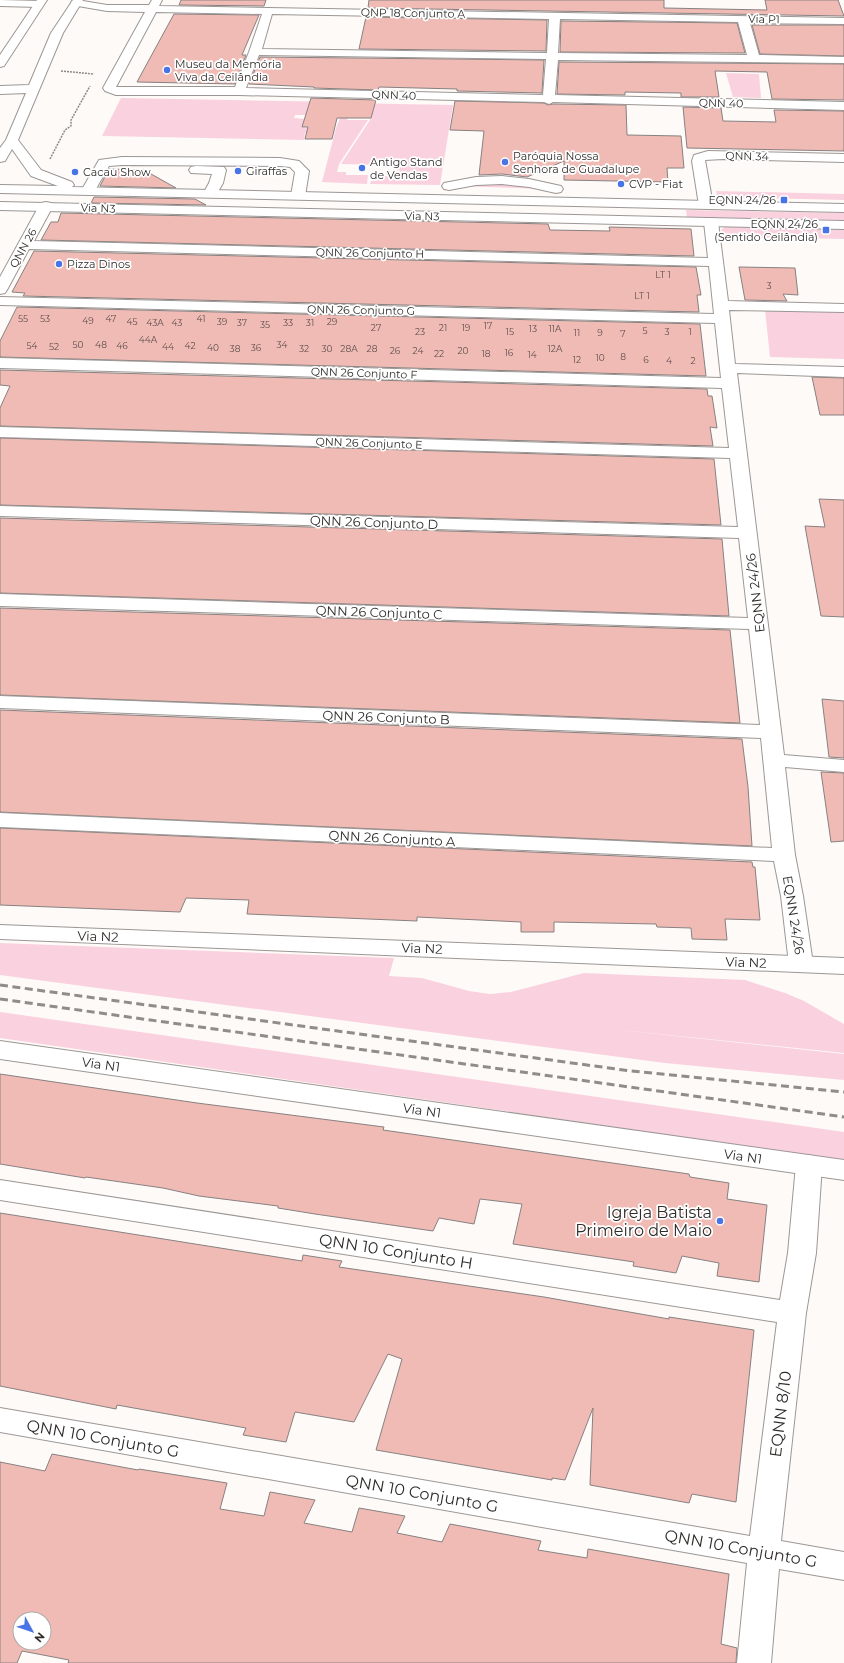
<svg xmlns="http://www.w3.org/2000/svg" width="844" height="1663" font-family="Montserrat,sans-serif">
	<style>
		.green { fill: #fad1df }
		.building { fill: #f0bbb5; stroke: #878181; fill-rule: evenodd }
		.lines { fill: none; stroke-linecap: round; stroke-linejoin: round }
		.minor-casing { stroke: #9c9794; stroke-width: 2 }
		.major-casing { stroke: #9c9794; stroke-width: 2 }
		.path { stroke: #8c8987; stroke-width: 1.5; stroke-dasharray: 2 1; stroke-linecap: butt }
		.minor { fill: #fff; fill-rule: evenodd }
		.major { fill: #fff; fill-rule: evenodd }
		.rail { stroke: #8f8c8a; stroke-width: 3; stroke-dasharray: 8 4.5; stroke-linecap: butt }
		.poi-dot { fill: #4874e6; stroke: #fff; stroke-width: 1.5 }
		.labels { text-anchor: middle; stroke-width: 3.5; stroke-linejoin: round; paint-order: stroke }
		.far-number-label { font-size: 9px; fill: #5f504e }
		.far-street-label { font-size: 11px; fill: #2f2d2b; stroke: #fff }
		.far-poi-label { font-size: 11px; fill: #2f2d2b; stroke: #fff; text-anchor: start }
		.street-label { font-size: 13px; fill: #2f2d2b; stroke: #fff }
		.near-poi-label { font-size: 16px; fill: #2f2d2b; stroke: #fff; text-anchor: end }
		.near-street-label { font-size: 16px; fill: #2f2d2b; stroke: #fff }
	</style>
	<rect width="100%" height="100%" fill="#fefaf7"/>
	<path class="green" d="M726 73 759 74 761 98 733 97Z
		M121 98 341 102 306 115H295L294 118 305 119 302 128 333 129 332 133H305L304 140 102 136Z
		M345 103 453 105 440 185 370 184 373 176H398L400 170H397L399 165 341 164 370 120 372 112H350L347 120H368L339 164 337 172H346V175H368L367 184 322 182 336 128 343 111Z
		M489 181 548 189 457 186Z
		M716 191 844 194V200L717 197Z
		M686 210 844 213V220L687 217Z
		M726 226 844 229V239L725 237 721 230Z
		M765 310 844 312V359L770 357Z
		M0 943 394 958 389 976 422 978 469 991 490 994 511 992 584 973 745 980 785 993 804 1001 844 1024V1053L601 1028 844 1054V1080L665 1063 0 975Z
		M0 1012 844 1132V1160L0 1038Z"/>
	<path class="building" d="M181 0H266L264 6 179 5Z
		M369 0H664V8L767 10 765 0H838L844 16 368 8Z
		M174 14 259 15 242 55H246L235 84 137 82Z
		M366 17 547 20 546 51 359 49Z
		M561 21 737 23 745 53 560 52Z
		M752 25H844V56L760 54Z
		M260 57 544 60 542 93 457 91V89L379 87 378 90 314 88V87L249 84Z
		M559 62 844 64V100L772 99 767 72 715 71 719 97H681V93L625 92V95L557 94Z
		M311 98 376 100 371 118H337L332 139H305L308 127H302Z
		M455 101 544 103 548 105 553 104 626 105 627 135 681 136 684 168H667L668 182 564 180V161L527 177 502 174 479 175 484 131 450 130Z
		M683 107 721 108 723 121 776 122 774 110 844 111V151L687 148Z
		M109 169 144 170 176 188 100 186Z
		M94 197 195 199 206 205 91 203Z
		M61 213 548 224 550 230 610 231 609 227 691 229 694 256 41 240 51 222H58Z
		M34 251 696 267 701 295H697L699 312 23 296 25 293 12 292Z
		M739 267 795 268 798 295 783 294 787 301 745 300Z
		M17 307 700 324 706 376 0 357V341Z
		M0 370 707 389 708 396H712L717 428 710 427 713 446 0 426V408L10 386 0 385Z
		M812 377 844 378V415H820Z
		M0 438 714 459 721 525 0 505Z
		M819 499 844 500V617L821 616 805 526 825 527Z
		M0 518 722 539 729 616 0 593Z
		M0 608 730 630 740 723 0 695Z
		M822 699 844 701V758L829 757Z
		M0 710 742 739 748 787 752 846 0 812Z
		M821 772 844 773V841L831 842Z
		M0 828 752 862 753 867H755L760 920 725 919 727 940 692 939 691 928 657 927 656 924 554 922V932H521V922L417 917V921L247 914 249 900 186 898 180 912 0 905Z
		M0 1074 197 1103 384 1127 383 1130 689 1174 690 1177 729 1183 727 1199 767 1205 759 1282 717 1276 719 1263 682 1256 676 1273 633 1266 634 1262 513 1244 522 1204 480 1199 474 1224 439 1218 433 1231 315 1214 278 1208V1206L199 1196 163 1188 86 1177 85 1178 0 1164Z
		M0 1213 302 1261 303 1255 342 1261 339 1267 544 1297 669 1319V1317L754 1330 736 1502 692 1494 689 1503 590 1485 593 1408 565 1480 552 1478V1480L376 1450 402 1359 388 1354 354 1422 295 1412 286 1442 243 1435 246 1428 117 1405 116 1409 0 1386Z
		M52 1454 138 1470 139 1469 227 1483 220 1509 264 1516 270 1492 315 1500 304 1523 352 1532 359 1508 405 1516 397 1533 442 1542 450 1524 541 1541 538 1550 587 1558 588 1549 729 1574 721 1644 737 1648 736 1663H68L69 1660 22 1651 17 1663H0V1462L45 1471ZM20 1619H44V1643H20Z"/>
	<g class="lines">
		<g class="minor-casing">
			<path id="minor" d="M0 0 39 1 44 4 39 7 0 6Z
				M77 0 107 5H149L152 0H162L159 6 844 18V24L750 23 759 55 844 57V63L558 60 555 95 844 102V110L553 102 549 104 544 102 239 95H116L105 91 103 88 145 12 107 11 72 5 71 3 72 1ZM156 12 262 14 249 52 235 87H116ZM272 14 549 19 547 53 262 49ZM560 19 738 22 747 55 558 53ZM259 55 546 59 543 95 246 88Z
				M708 151 844 154V162L723 159 705 160 713 205 711 208H701L699 205 692 161 694 155Z
				M122 157 280 158 299 161 309 171 305 196 303 199H293L291 196 295 172 290 167 280 166 122 165 109 166 93 194H83L81 191 99 160Z
				M196 166 224 167 226 170 223 183 215 197H205L203 194 209 183 212 174 191 173 189 170 191 167Z
				M502 176 529 179 561 186 563 189 561 192 556 193 529 187 502 184 476 185 449 190 444 189 442 186 444 183 476 177Z
				M46 202 51 203 53 206 34 241 708 258 704 222 706 219 711 218 716 219 718 222 728 301 844 304V312L729 310 735 364 844 367V377L737 373 784 755 844 760V772L785 767 795 855 803 896 813 964 809 969 801 972 793 969 789 964 781 896 774 861 0 827V813L772 848 761 738 0 708V696L760 725 749 629 0 606V594L748 618 739 538 0 516V506L738 527 730 458 0 437V427L729 448 722 388 0 368V358L721 378 715 323 0 305V297L714 314 709 266 29 249 7 290 5 293 0 294V277L39 206 41 203Z
				M809 1155 818 1158 822 1165 816 1253 806 1313 781 1541 844 1552V1580L779 1569 771 1663H737L747 1563 0 1432V1408L750 1536 777 1322 0 1200V1180L780 1300 788 1253 796 1165 800 1158Z"/>
		</g>
		<g class="major-casing">
			<path id="major" d="M37 0H47L4 66 0 67V55Z
				M73 0H83L63 33 18 140 41 170 72 182 74 185 72 187 844 204V212L0 193V185L58 186 31 176 12 149 5 161 0 162V148L6 140 26 93 0 94V86L29 85 51 33Z
				M0 202 844 221V229L0 210Z
				M0 925 844 958V974L0 939Z
				M0 1041 844 1160V1180L0 1059Z"/>
		</g>
		<path class="path" d="M61 71 94 74
			M50 159 65 130 71 126V120L90 86"/>
		<use href="#minor" class="minor"/>
		<use href="#major" class="major"/>
		<path class="rail" d="M0 985 631 1071 844 1092
			M0 999 844 1117"/>
	</g>
	<g class="poi-dot">
		<circle cx="167" cy="70" r="4"/>
		<circle cx="505" cy="162" r="4"/>
		<circle cx="362" cy="168" r="4"/>
		<circle cx="238" cy="171" r="4"/>
		<circle cx="75" cy="172" r="4"/>
		<circle cx="621" cy="184" r="4"/>
		<rect x="780" y="196" width="8" height="8" rx="2"/>
		<rect x="822" y="226" width="8" height="8" rx="2"/>
		<circle cx="59" cy="264" r="4"/>
		<circle cx="720" cy="1221" r="4"/>
	</g>
	<g class="labels">
		<g class="far-number-label">
			<text x="663" y="278">LT 1</text>
			<text x="769" y="289">3</text>
			<text x="642" y="299">LT 1</text>
			<text x="23" y="322">55</text>
			<text x="45" y="322">53</text>
			<text x="111" y="322">47</text>
			<text x="201" y="322">41</text>
			<text x="88" y="324">49</text>
			<text x="132" y="325">45</text>
			<text x="222" y="325">39</text>
			<text x="332" y="325">29</text>
			<text x="155" y="326">43A</text>
			<text x="177" y="326">43</text>
			<text x="242" y="326">37</text>
			<text x="288" y="326">33</text>
			<text x="310" y="326">31</text>
			<text x="265" y="328">35</text>
			<text x="488" y="329">17</text>
			<text x="376" y="331">27</text>
			<text x="443" y="331">21</text>
			<text x="466" y="331">19</text>
			<text x="533" y="332">13</text>
			<text x="555" y="332">11A</text>
			<text x="645" y="334">5</text>
			<text x="420" y="335">23</text>
			<text x="510" y="335">15</text>
			<text x="667" y="335">3</text>
			<text x="690" y="335">1</text>
			<text x="577" y="336">11</text>
			<text x="600" y="336">9</text>
			<text x="623" y="337">7</text>
			<text x="148" y="343">44A</text>
			<text x="78" y="348">50</text>
			<text x="101" y="348">48</text>
			<text x="282" y="348">34</text>
			<text x="32" y="349">54</text>
			<text x="122" y="349">46</text>
			<text x="190" y="349">42</text>
			<text x="54" y="350">52</text>
			<text x="168" y="350">44</text>
			<text x="213" y="351">40</text>
			<text x="256" y="351">36</text>
			<text x="235" y="352">38</text>
			<text x="304" y="352">32</text>
			<text x="327" y="352">30</text>
			<text x="349" y="352">28A</text>
			<text x="372" y="352">28</text>
			<text x="555" y="352">12A</text>
			<text x="395" y="354">26</text>
			<text x="418" y="354">24</text>
			<text x="463" y="354">20</text>
			<text x="509" y="356">16</text>
			<text x="439" y="357">22</text>
			<text x="486" y="357">18</text>
			<text x="532" y="358">14</text>
			<text x="623" y="360">8</text>
			<text x="600" y="361">10</text>
			<text x="577" y="363">12</text>
			<text x="646" y="363">6</text>
			<text x="669" y="364">4</text>
			<text x="693" y="364">2</text>
		</g>
		<g class="far-street-label">
			<text transform="translate(413 13) rotate(1)" y="4">QNP 18 Conjunto A</text>
			<text transform="translate(764 19) rotate(1)" y="4">Via P1</text>
			<text transform="translate(394 95) rotate(2)" y="4">QNN 40</text>
			<text transform="translate(721 103) rotate(1)" y="4">QNN 40</text>
			<text transform="translate(747 156) rotate(1)" y="4">QNN 34</text>
			<text transform="translate(98 208) rotate(2)" y="4">Via N3</text>
			<text transform="translate(422 216) rotate(1)" y="4">Via N3</text>
			<text transform="translate(23 248) rotate(-61)" y="4">QNN 26</text>
			<text transform="translate(370 253) rotate(1)" y="4">QNN 26 Conjunto H</text>
			<text transform="translate(361 310) rotate(1)" y="4">QNN 26 Conjunto G</text>
			<text transform="translate(364 373) rotate(2)" y="4">QNN 26 Conjunto F</text>
			<text transform="translate(369 443) rotate(2)" y="4">QNN 26 Conjunto E</text>
		</g>
		<g class="far-poi-label">
			<text x="175" y="68">Museu da Memória<tspan x="175" dy="13">Viva da Ceilândia</tspan></text>
			<text x="513" y="160">Paróquia Nossa<tspan x="513" dy="13">Senhora de Guadalupe</tspan></text>
			<text x="370" y="166">Antigo Stand<tspan x="370" dy="13">de Vendas</tspan></text>
			<text x="246" y="175">Giraffas</text>
			<text x="83" y="176">Cacau Show</text>
			<text x="629" y="188">CVP - Fiat</text>
			<text x="776" y="204" text-anchor="end">EQNN 24/26</text>
			<text x="818" y="228" text-anchor="end">EQNN 24/26<tspan x="818" dy="13">(Sentido Ceilândia)</tspan></text>
			<text x="67" y="268">Pizza Dinos</text>
		</g>
		<g class="street-label">
			<text transform="translate(374 522) rotate(2)" y="5">QNN 26 Conjunto D</text>
			<text transform="translate(755 593) rotate(-97)" y="5">EQNN 24/26</text>
			<text transform="translate(379 612) rotate(2)" y="5">QNN 26 Conjunto C</text>
			<text transform="translate(386 717) rotate(2)" y="5">QNN 26 Conjunto B</text>
			<text transform="translate(392 838) rotate(3)" y="5">QNN 26 Conjunto A</text>
			<text transform="translate(794 915) rotate(81)" y="5">EQNN 24/26</text>
			<text transform="translate(98 936) rotate(2)" y="5">Via N2</text>
			<text transform="translate(422 948) rotate(2)" y="5">Via N2</text>
			<text transform="translate(746 962) rotate(2)" y="5">Via N2</text>
			<text transform="translate(101 1064) rotate(8)" y="5">Via N1</text>
			<text transform="translate(422 1110) rotate(8)" y="5">Via N1</text>
			<text transform="translate(743 1156) rotate(8)" y="5">Via N1</text>
		</g>
		<g class="near-poi-label">
			<text x="712" y="1218">Igreja Batista<tspan x="712" dy="18">Primeiro de Maio</tspan></text>
		</g>
		<g class="near-street-label">
			<text transform="translate(396 1251) rotate(9)" y="6">QNN 10 Conjunto H</text>
			<text transform="translate(780 1414) rotate(-83)" y="6">EQNN 8/10</text>
			<text transform="translate(103 1438) rotate(10)" y="6">QNN 10 Conjunto G</text>
			<text transform="translate(422 1493) rotate(10)" y="6">QNN 10 Conjunto G</text>
			<text transform="translate(741 1548) rotate(10)" y="6">QNN 10 Conjunto G</text>
		</g>
	</g>
	<g transform="translate(32 1631) rotate(130)"><circle r="19" fill="#ffffff" stroke="#acabaa"/>
	<path d="M0-3L7 15L0 10L-7 15Z" fill="#4874e6"/>
	<text y="-6" font-size="11" font-weight="bold" text-anchor="middle" fill="#2f2d2b">N</text>
	</g>
</svg>
